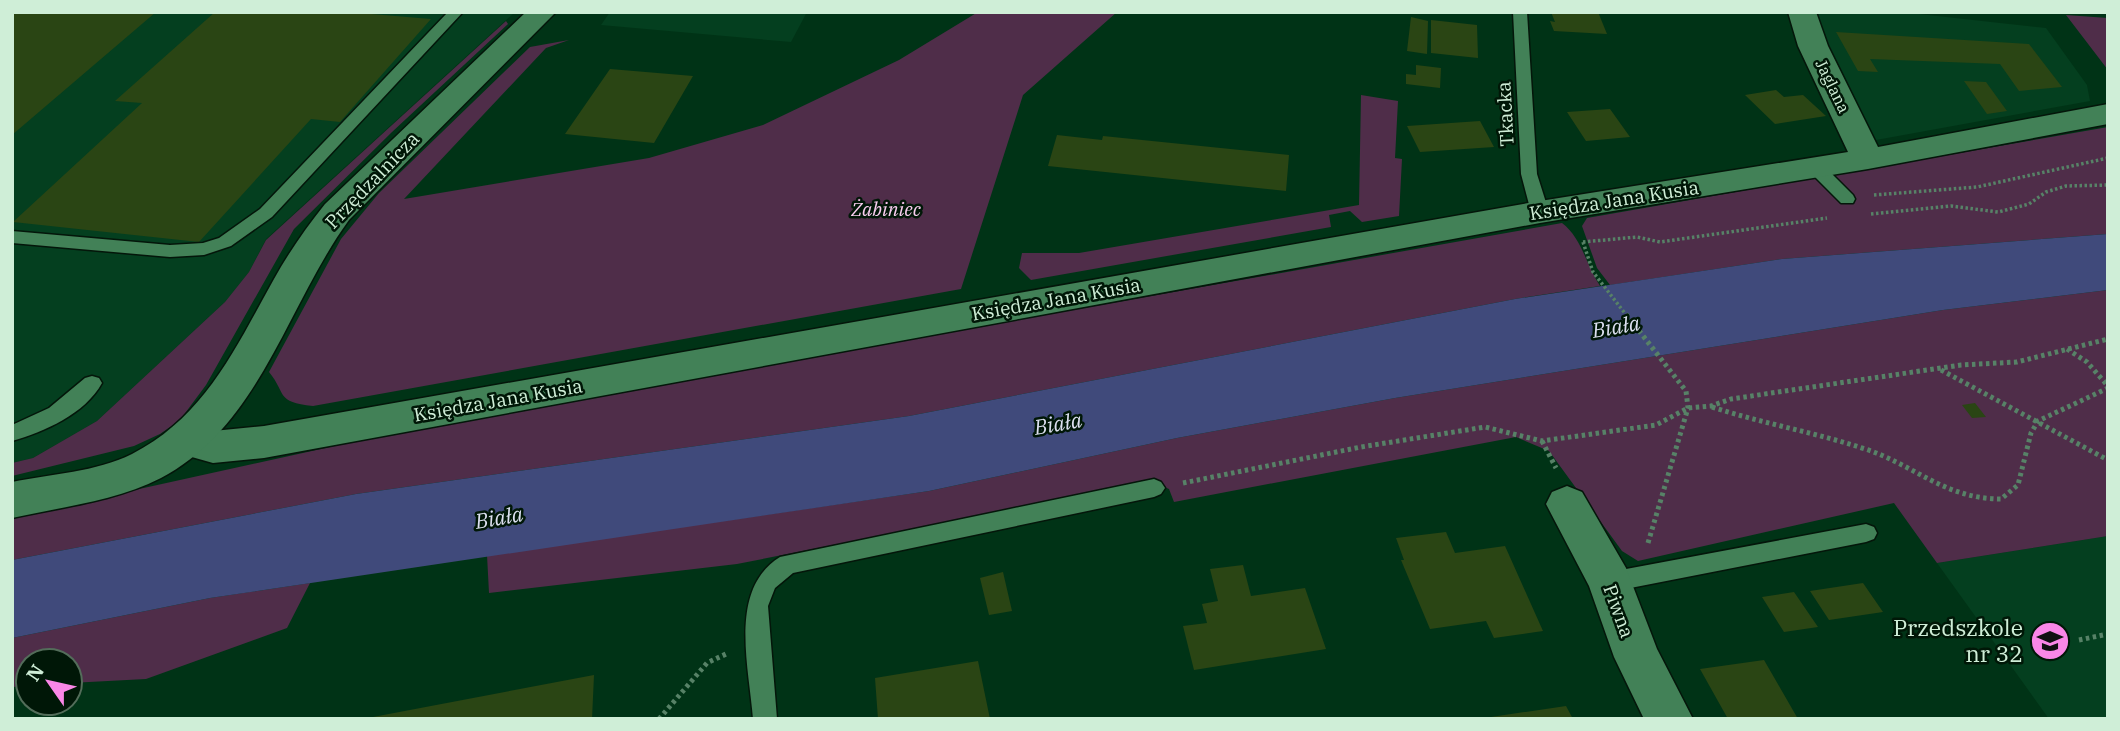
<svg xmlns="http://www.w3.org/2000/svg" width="2120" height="731" font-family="'IBM Plex Serif',serif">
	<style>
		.built { fill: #043f1f }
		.green { fill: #4f2d49 }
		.water { fill: #404a7b }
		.building { fill: #2a4514 }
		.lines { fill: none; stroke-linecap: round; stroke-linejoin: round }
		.service-casing { stroke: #04160a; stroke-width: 3 }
		.minor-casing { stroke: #04160a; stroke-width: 3 }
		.tertiary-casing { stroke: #04160a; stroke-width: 3 }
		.path-far1 { stroke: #578267; stroke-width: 3.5; stroke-dasharray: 2.5 2.5; stroke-linecap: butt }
		.path { stroke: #578267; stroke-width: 5; stroke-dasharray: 3.5 3.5; stroke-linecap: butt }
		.service { fill: #428157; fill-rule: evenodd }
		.minor { fill: #428157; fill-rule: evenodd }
		.tertiary { fill: #428157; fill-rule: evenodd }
		.labels { text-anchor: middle; stroke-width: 5; stroke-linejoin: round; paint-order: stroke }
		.far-street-label { font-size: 16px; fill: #cfeed7; stroke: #001707 }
		.street-label { font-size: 19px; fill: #cfeed7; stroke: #001707 }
		.park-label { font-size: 19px; font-style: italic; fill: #facef1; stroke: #001707 }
		.water-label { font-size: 21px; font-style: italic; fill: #dde1f1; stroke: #001707 }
		.near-poi-label { font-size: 23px; fill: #cfeed7; stroke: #001707; text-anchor: end }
	</style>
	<rect width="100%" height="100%" fill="#003316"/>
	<path class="built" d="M12 12H515L266 239 249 272 225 302 97 421 33 458 12 463Z
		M610 12H807L791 42 601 25Z
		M1808 12H1901L2046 28 2087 85 2090 101 1876 140 1866 135Z
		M2108 536V719H2049L1937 563Z"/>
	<path class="green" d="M978 12H1117L1023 95 961 289 313 406C275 402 287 394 269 372L341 239 379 193 530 47 569 40 546 48 404 199 649 158 763 125 899 60Z
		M2066 15 2108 18V70Z
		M506 21 508 24 392 132 294 229 206 385 180 420 160 434 134 446 12 476V463L33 458 97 421 225 302 249 272 266 240Z
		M1361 95 1398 101 1395 158 1402 159 1399 216 1362 222 1350 211 1329 215 1331 227 1031 280 1019 268 1022 253H1079L1359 205Z
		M2108 127V234L1782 259 1610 285 1597 268 1582 226 1587 218Z
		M1562 223C1582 238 1586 265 1600 286L1515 299 909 416 356 494 12 560V517L448 421Z
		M2108 290V536L1937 563 1894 503 1638 561 1622 551 1549 451 1516 437 1174 502 1169 489 1153 482 737 564 489 593 487 555 929 491 1177 438 1395 398 1943 310Z
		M310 583 287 628 146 679 70 683V661H28V686L12 687V638L210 598Z"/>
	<path class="water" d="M2108 234V290L1943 310 1395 398 1177 438 929 491 210 598 12 638V560L356 494 909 416 1515 299 1782 259Z"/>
	<path class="building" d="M12 12H156L12 135Z
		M215 12H348L431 19 340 122 311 119 199 242 13 222 142 103 115 101Z
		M1551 12H1598L1607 34 1554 31 1550 21 1555 22Z
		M1411 17 1428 21 1427 54 1407 51Z
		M1431 20 1477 25 1478 58 1431 53Z
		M1836 32 2029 44 2062 87 2019 91 2000 64 1870 59 1878 72 1858 71Z
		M1416 65 1441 68 1440 88 1406 84V74L1416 75Z
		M610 69 693 76 654 143 565 134Z
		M1964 81 1986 82 2007 111 1987 114Z
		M1776 90 1784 97 1803 95 1826 116 1775 124 1745 95Z
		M1610 109 1630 137 1586 141 1567 112Z
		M1480 121 1494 147 1420 152 1407 126Z
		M1057 135 1102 140 1103 136 1289 155 1286 191 1048 166Z
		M1975 403 1986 417 1972 418 1962 405Z
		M1446 532 1455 553 1505 546 1543 631 1494 638 1486 621 1430 629 1401 560H1404L1396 538Z
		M1243 565 1251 596 1305 588 1326 649 1194 670 1183 626 1207 623 1202 604 1218 601 1210 569Z
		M1003 572 1012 611 989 615 980 578Z
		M1863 583 1883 612 1829 620 1810 591Z
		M1794 592 1818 627 1784 632 1762 597Z
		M1764 660 1798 719H1728L1700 669Z
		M978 661 990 719H878L875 678Z
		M594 675 592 719H373V717Z
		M1566 706 1573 719H1491V717Z"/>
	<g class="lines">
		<g class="service-casing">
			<path id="service" d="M448 12H463L272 217 231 246 204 255 170 257 12 243V231L170 245 203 243 219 238 260 209Z
				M1513 12H1527L1537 174 1549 212 1540 218 1531 212 1521 174Z
				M1815 162 1821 163 1853 195 1855 199 1853 203H1841L1809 171 1807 167Z
				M92 376 99 378 102 383C85 414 44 432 12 441V425L49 408 85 378Z
				M1154 479 1161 482 1165 488 1161 494 1154 497 793 573 775 588 768 606 777 719H753C749 666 728 589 780 557Z
				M1866 524 1874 527 1877 533 1874 539 1866 542 1610 592 1602 589 1599 582 1602 575 1610 572Z"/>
		</g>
		<g class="minor-casing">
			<path id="minor" d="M1788 12H1816L1828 46 1878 147 2108 104V124L1868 169 1540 223 264 458 213 463 174 452 168 441 174 430 188 425 213 431 264 426 1540 201 1848 152 1798 46Z
				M1567 486 1582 492 1626 568 1657 649 1693 719H1644L1614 657 1589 586 1546 504 1552 492Z"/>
		</g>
		<g class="tertiary-casing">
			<path id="tertiary" d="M526 12H556L349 220C287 305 260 426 161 478 116 501 61 507 12 518V482C51 474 96 472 132 454 205 417 236 347 274 279 289 252 306 228 325 204Z"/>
		</g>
		<path class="path-far1" d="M1874 195 1977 187 2108 158
			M1871 214 1951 206 1998 212 2029 204 2046 192 2066 186 2108 185
			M1583 242 1637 237 1660 242 1827 218
			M1583 242 1593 272 1627 316"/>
		<path class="path" d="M1626 314 1686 391 1688 408 1648 543
			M2067 349 2087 362 2108 386
			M1941 370 2108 460
			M1712 407C1761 423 1813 432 1862 448 1912 463 1944 499 2001 499L2018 485 2031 433 2038 421 2108 388
			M1542 441 1556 468
			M1183 483 1361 447 1485 427 1542 441 1656 425 1688 408 1711 406 1731 399 1961 365 2017 362 2108 339
			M2079 640 2108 634
			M659 719 707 663 726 654"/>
		<use href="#service" class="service"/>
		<use href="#minor" class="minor"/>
		<use href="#tertiary" class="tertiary"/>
	</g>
	<defs>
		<g id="school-disc" transform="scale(2.0125)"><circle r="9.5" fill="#fa87e7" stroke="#001707"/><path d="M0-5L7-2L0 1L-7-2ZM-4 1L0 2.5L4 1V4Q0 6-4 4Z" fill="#111"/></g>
	</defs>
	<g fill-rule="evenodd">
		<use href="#school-disc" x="2050" y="641"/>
	</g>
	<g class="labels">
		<g class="far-street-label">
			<text transform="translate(1833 86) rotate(64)" y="6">Jaglana</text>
		</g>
		<g class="street-label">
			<text transform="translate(1505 114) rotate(-93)" y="7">Tkacka</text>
			<text transform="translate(372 180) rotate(-46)" y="7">Przędzalnicza</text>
			<text transform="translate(1614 200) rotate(-9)" y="7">Księdza Jana Kusia</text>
			<text transform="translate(1056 299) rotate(-10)" y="7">Księdza Jana Kusia</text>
			<text transform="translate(498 400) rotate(-10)" y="7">Księdza Jana Kusia</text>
			<text transform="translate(1619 611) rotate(70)" y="7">Piwna</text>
		</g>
		<g class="park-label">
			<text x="886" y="216">Żabiniec</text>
		</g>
		<g class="water-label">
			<text transform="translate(1616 327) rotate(-10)" y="7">Biała</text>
			<text transform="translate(1058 424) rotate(-10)" y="7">Biała</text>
			<text transform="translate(499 518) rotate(-10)" y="7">Biała</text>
		</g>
		<g class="near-poi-label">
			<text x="2023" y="636">Przedszkole<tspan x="2023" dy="26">nr 32</tspan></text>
		</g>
	</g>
	<rect width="2120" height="731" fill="none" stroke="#cfeed7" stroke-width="28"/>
	<g transform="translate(49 682) rotate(304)"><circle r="33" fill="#001707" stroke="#536d5a" stroke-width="2"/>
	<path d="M0-5L12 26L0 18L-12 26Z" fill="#fa87e7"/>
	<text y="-10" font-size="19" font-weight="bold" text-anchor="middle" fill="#cfeed7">N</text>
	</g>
</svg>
